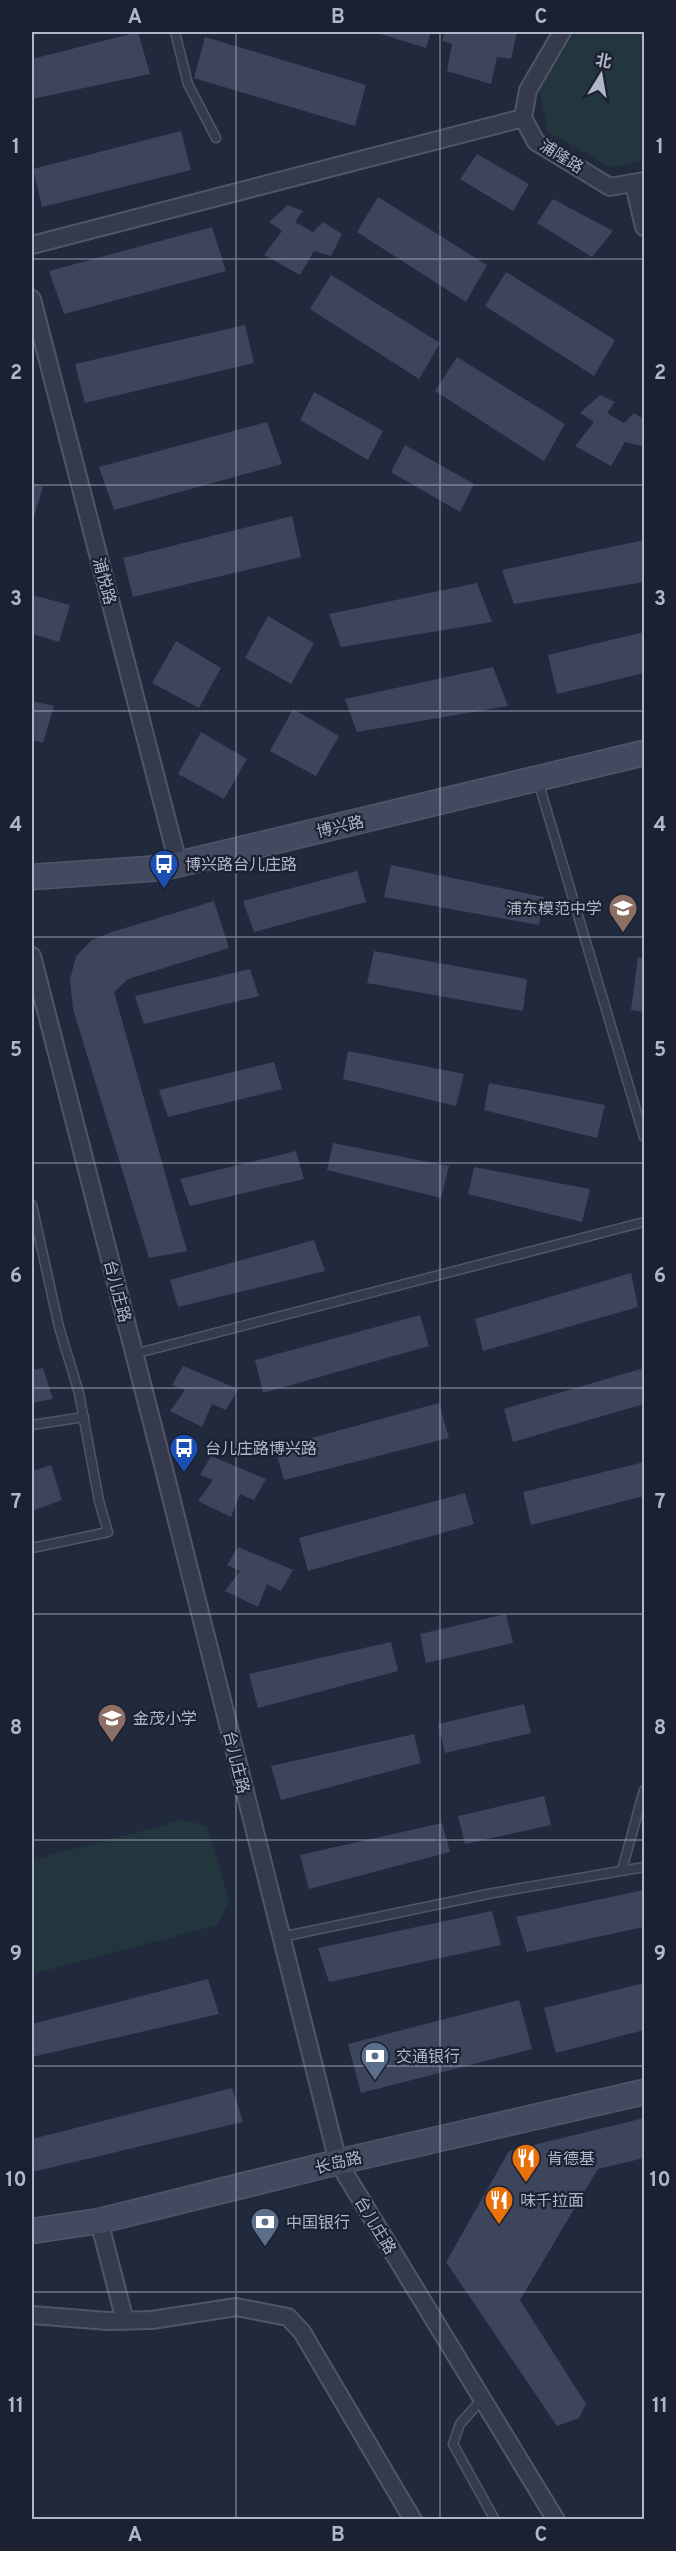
<svg xmlns="http://www.w3.org/2000/svg" width="676" height="2551" font-family="Overpass,'Noto Sans SC',sans-serif">
	<style>
		.green { fill: #23363d }
		.building { fill: #3d455c }
		.lines { fill: none; stroke-linecap: round; stroke-linejoin: round }
		.lane-casing { stroke: #515667; stroke-width: 11 }
		.street-casing { stroke: #515667; stroke-width: 20 }
		.secondary-casing { stroke: #515667; stroke-width: 27 }
		.lane { stroke: #353b4c; stroke-width: 8 }
		.street { stroke: #353b4c; stroke-width: 16 }
		.secondary { stroke: #434a60; stroke-width: 24 }
		.grid { fill: none; stroke: #b1b6c8; stroke-width: 1.5; stroke-opacity: 0.55 }
		.labels { text-anchor: middle; stroke-width: 4.5; stroke-linejoin: round; paint-order: stroke }
		.street-label { font-size: 16px; fill: #b1b6c8; stroke: #1b2131 }
		.poi-label { font-size: 16px; fill: #b1b6c8; stroke: #1b2131; text-anchor: start }
		.neatline { fill: none; stroke: #b1b6c8; stroke-width: 2 }
		.grid-label { font-size: 20px; text-anchor: middle; font-weight: bold; fill: #b1b6c8 }
	</style>
	<rect width="100%" height="100%" fill="#21293c"/>
	<path class="green" d="M575 32H639L644 35V159L611 168 548 132 539 90Z
		M183 1820 207 1826 229 1900 218 1925 32 1974V1860Z"/>
	<path class="building" d="M138 32 150 74 32 99V59Z
		M374 32H431L426 48Z
		M445 32 486 34 487 32H517L511 59 497 57 491 84 447 71 452 44 442 41Z
		M205 37 366 85 355 126 194 78Z
		M181 131 191 170 42 207 33 169Z
		M477 154 529 184 513 211 460 179Z
		M378 197 487 265 466 302 357 232Z
		M553 199 613 231 592 257 537 223Z
		M288 205 303 211 295 222 313 232 323 222 342 234 331 256 314 251 300 275 264 255 282 231 269 222Z
		M212 227 226 271 64 314 49 271Z
		M506 272 615 340 594 376 485 306Z
		M331 275 440 343 419 379 310 309Z
		M245 325 254 363 85 403 75 364Z
		M457 357 565 424 544 461 435 391Z
		M314 392 383 431 368 460 300 420Z
		M600 395 615 402 607 413 624 423 634 413 644 419V441L642 446 625 442 611 466 575 446 594 422 580 413Z
		M267 422 282 464 114 510 99 467Z
		M405 445 474 484 460 512 391 472Z
		M32 484 43 487 32 523Z
		M292 516 301 557 133 597 123 558Z
		M644 540V582L514 604 502 570Z
		M477 583 492 622 341 647 329 614Z
		M32 595 70 605 59 642 32 634Z
		M268 616 314 643 291 684 245 658Z
		M644 632V673L557 694 548 655Z
		M176 641 221 668 199 708 152 683Z
		M493 667 508 706 357 732 345 699Z
		M32 701 54 706 43 743 32 740Z
		M293 709 339 736 316 776 270 751Z
		M201 732 247 759 224 799 178 774Z
		M391 865 544 897 539 925 384 897Z
		M357 871 366 902 254 932 243 901Z
		M214 901 229 948 128 979 114 992 187 1251 149 1258 73 1009 70 980 76 956 92 940 112 932Z
		M374 951 527 979 523 1011 367 983Z
		M638 957 644 959V1012L631 1010Z
		M250 969 259 996 144 1024 135 996Z
		M348 1051 464 1074 456 1106 343 1079Z
		M274 1062 282 1089 168 1117 159 1090Z
		M489 1083 605 1105 597 1138 484 1110Z
		M333 1143 449 1166 441 1198 327 1170Z
		M296 1151 304 1179 190 1206 180 1179Z
		M474 1167 590 1189 582 1222 468 1194Z
		M314 1240 325 1271 178 1307 170 1280Z
		M631 1273 638 1307 483 1351 475 1319Z
		M420 1315 429 1346 263 1393 255 1360Z
		M183 1366 238 1389 226 1410 212 1404 202 1427 170 1411 185 1390 172 1385Z
		M43 1368 53 1399 32 1403V1370Z
		M644 1368V1404L513 1442 504 1409Z
		M439 1403 449 1438 284 1480 275 1448Z
		M211 1456 266 1479 254 1500 240 1494 231 1517 198 1501 213 1480 200 1475Z
		M644 1462V1496L531 1525 523 1492Z
		M51 1465 62 1500 32 1511V1471Z
		M465 1493 474 1524 308 1571 299 1538Z
		M238 1547 293 1570 281 1591 267 1584 258 1607 225 1591 240 1571 227 1565Z
		M506 1614 513 1643 426 1663 420 1634Z
		M391 1642 398 1671 258 1708 249 1674Z
		M524 1704 531 1733 445 1753 438 1724Z
		M414 1734 421 1763 281 1800 271 1766Z
		M544 1796 551 1825 465 1844 458 1816Z
		M442 1823 450 1852 309 1889 300 1855Z
		M644 1890V1927L527 1952 516 1917Z
		M492 1911 501 1945 329 1982 318 1948Z
		M208 1979 219 2014 32 2057V2024Z
		M644 1983V2030L556 2053 544 2008Z
		M519 2000 532 2049 361 2093 348 2044Z
		M232 2088 243 2122 32 2172V2139Z
		M644 2118V2158L598 2169 520 2300 586 2404 579 2418 557 2426 446 2262 509 2151Z"/>
	<g class="lines">
		<g class="lane-casing">
			<path id="lane" d="M175 32 188 84 216 138
				M538 781 644 1137
				M32 1205 59 1327 79 1393 99 1501 108 1532 32 1548
				M134 1354 644 1222
				M32 1425 84 1417
				M622 1870 644 1790
				M281 1937 493 1893 644 1867
				M482 2399 460 2424 453 2444 495 2520"/>
		</g>
		<g class="street-casing">
			<path id="street" d="M562 32 528 90 523 118 536 142 610 187 644 181
				M634 184 644 227
				M32 245 523 118
				M32 299 178 863
				M32 956 166 1477 338 2162 556 2520
				M99 2221 125 2321
				M32 2315 108 2321 152 2320 236 2307 288 2317 302 2332 413 2520"/>
		</g>
		<g class="secondary-casing">
			<path id="secondary" d="M32 877 162 868 644 753
				M32 2231 99 2221 338 2162 644 2092"/>
		</g>
		<use href="#lane" class="lane"/>
		<use href="#street" class="street"/>
		<use href="#secondary" class="secondary"/>
	</g>
	<path class="grid" d="M236 32V2520M440 32V2520M32 259H644M32 485H644M32 711H644M32 937H644M32 1163H644M32 1388H644M32 1614H644M32 1840H644M32 2066H644M32 2292H644"/>
	<defs>
		<g id="bus-pin" transform="scale(1.5)"><path d="M0 17L-7.5 6A9.5 9.5 0 1 1 7.5 6Z" fill="#1a4fb4" stroke="#1b2131"/><path d="M-5-6H5V4H4V6H2V4H-2V6H-4V4H-5ZM-3.5-4V0h7V-4ZM-3.5 1.2v1.5H-2V1.2ZM2 1.2v1.5H3.5V1.2Z" fill="#fff"/></g>
		<g id="school-pin" transform="scale(1.5)"><path d="M0 17L-7.5 6A9.5 9.5 0 1 1 7.5 6Z" fill="#8d6e63" stroke="#1b2131"/><path d="M0-5L7-2L0 1L-7-2ZM-4 1L0 2.5L4 1V4Q0 6-4 4Z" fill="#fff"/></g>
		<g id="bank-pin" transform="scale(1.5)"><path d="M0 17L-7.5 6A9.5 9.5 0 1 1 7.5 6Z" fill="#5c6f8a" stroke="#1b2131"/><path d="M-6-4H6V4H-6ZM0-2.3a2.3 2.3 0 1 0 0 4.6a2.3 2.3 0 1 0 0-4.6Z" fill="#fff"/></g>
		<g id="restaurant-pin" transform="scale(1.5)"><path d="M0 17L-7.5 6A9.5 9.5 0 1 1 7.5 6Z" fill="#e8710a" stroke="#1b2131"/><path d="M-5-6h1v4h1v-4h1v4h1v-4h1v5L-1.5 .5V6h-2V.5L-5-1ZM5-6V6H3V1.5H1.5Q1.5-4 5-6Z" fill="#fff"/></g>
	</defs>
	<g fill-rule="evenodd">
		<use href="#bus-pin" x="164" y="864"/>
		<use href="#school-pin" x="623" y="908"/>
		<use href="#bus-pin" x="184" y="1448"/>
		<use href="#school-pin" x="112" y="1718"/>
		<use href="#bank-pin" x="375" y="2056"/>
		<use href="#restaurant-pin" x="526" y="2158"/>
		<use href="#restaurant-pin" x="499" y="2200"/>
		<use href="#bank-pin" x="265" y="2222"/>
	</g>
	<g class="labels">
		<g class="street-label">
			<text transform="translate(562 156) rotate(32)" y="6">浦隆路</text>
			<text transform="translate(105 581) rotate(75)" y="6">浦悦路</text>
			<text transform="translate(340 826) rotate(-13)" y="6">博兴路</text>
			<text transform="translate(118 1291) rotate(75)" y="6">台儿庄路</text>
			<text transform="translate(237 1762) rotate(76)" y="6">台儿庄路</text>
			<text transform="translate(338 2162) rotate(-14)" y="6">长岛路</text>
			<text transform="translate(376 2225) rotate(59)" y="6">台儿庄路</text>
		</g>
		<g class="poi-label">
			<text x="185" y="870">博兴路台儿庄路</text>
			<text x="602" y="914" text-anchor="end">浦东模范中学</text>
			<text x="205" y="1454">台儿庄路博兴路</text>
			<text x="133" y="1724">金茂小学</text>
			<text x="396" y="2062">交通银行</text>
			<text x="547" y="2164">肯德基</text>
			<text x="520" y="2206">味千拉面</text>
			<text x="286" y="2228">中国银行</text>
		</g>
	</g>
	<rect width="676" height="2551" fill="none" stroke="#1b2131" stroke-width="66"/>
	<g transform="translate(601 75) rotate(11)" stroke="#1b2131" stroke-width="4.5" paint-order="stroke">
	<path d="M0-4.5L10 22L0 15L-10 22Z" fill="#b1b6c8"/>
	<text y="-9" font-size="16" font-weight="bold" text-anchor="middle" fill="#b1b6c8">北</text>
	</g>
	<rect x="33" y="33" width="610" height="2485" class="neatline"/>
	<g class="grid-label">
		<text x="135" y="23">A</text>
		<text x="338" y="23">B</text>
		<text x="541" y="23">C</text>
		<text x="16" y="153">1</text>
		<text x="660" y="153">1</text>
		<text x="16" y="379">2</text>
		<text x="660" y="379">2</text>
		<text x="16" y="605">3</text>
		<text x="660" y="605">3</text>
		<text x="16" y="831">4</text>
		<text x="660" y="831">4</text>
		<text x="16" y="1056">5</text>
		<text x="660" y="1056">5</text>
		<text x="16" y="1282">6</text>
		<text x="660" y="1282">6</text>
		<text x="16" y="1508">7</text>
		<text x="660" y="1508">7</text>
		<text x="16" y="1734">8</text>
		<text x="660" y="1734">8</text>
		<text x="16" y="1960">9</text>
		<text x="660" y="1960">9</text>
		<text x="16" y="2186">10</text>
		<text x="660" y="2186">10</text>
		<text x="16" y="2412">11</text>
		<text x="660" y="2412">11</text>
		<text x="135" y="2541">A</text>
		<text x="338" y="2541">B</text>
		<text x="541" y="2541">C</text>
	</g>
</svg>
